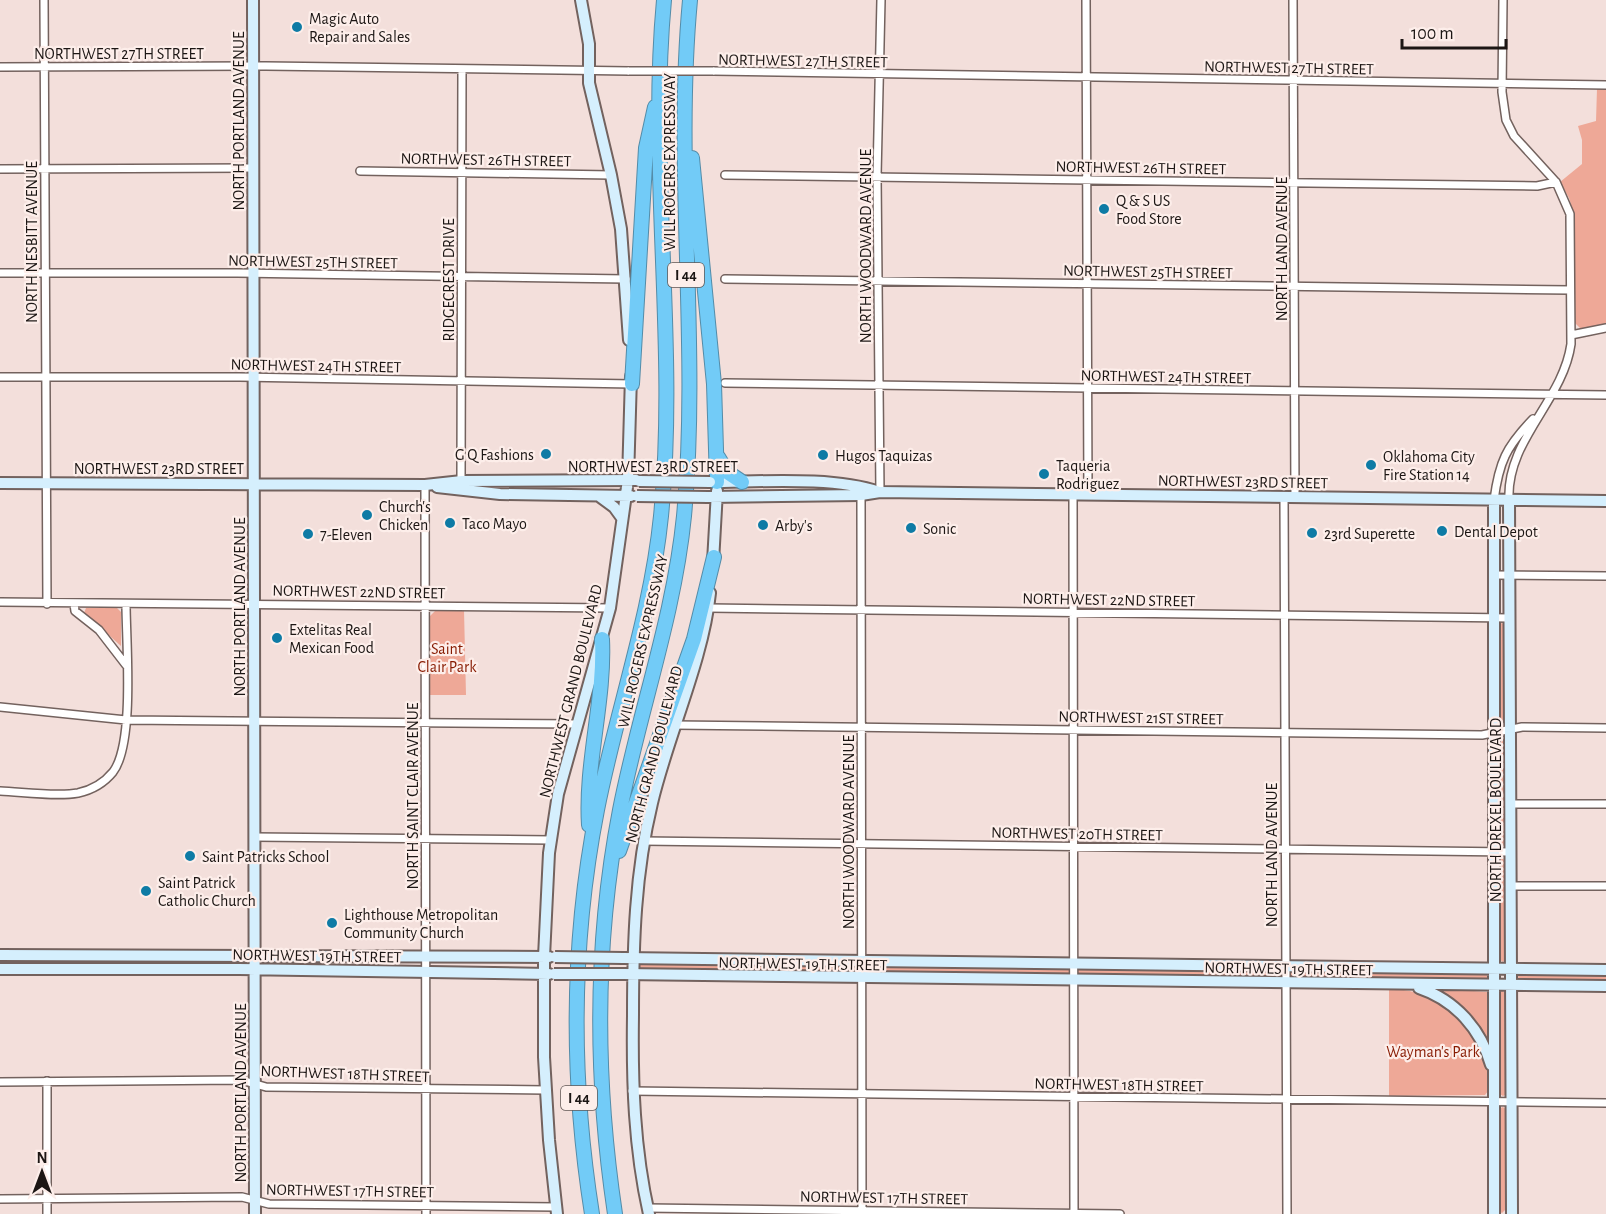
<svg xmlns="http://www.w3.org/2000/svg" width="1606" height="1214" font-family="'Alegreya Sans',sans-serif">
	<style>
		.green { fill: #eea897 }
		.lines { fill: none; stroke-linecap: round; stroke-linejoin: round }
		.street-casing { stroke: #73625e; stroke-width: 10 }
		.secondary-casing { stroke: #73625e; stroke-width: 14 }
		.highway-casing { stroke: #548ca8; stroke-width: 16 }
		.street { stroke: #fff; stroke-width: 7 }
		.secondary { stroke: #d5effd; stroke-width: 10 }
		.highway { stroke: #72cbf7; stroke-width: 14 }
		.street-bridge-casing { stroke: #73625e; stroke-width: 10; stroke-linecap: butt }
		.secondary-bridge-casing { stroke: #73625e; stroke-width: 14; stroke-linecap: butt }
		.street-bridge { stroke: #fff; stroke-width: 7 }
		.secondary-bridge { stroke: #d5effd; stroke-width: 10 }
		.poi-dot { fill: #0e7ba5; stroke: #fdeeea; stroke-width: 2 }
		.labels { text-anchor: middle; stroke-width: 4.5; stroke-linejoin: round; paint-order: stroke }
		.shield { fill: #fdeeea; stroke: #605754; stroke-width: 1.5 }
		.shield-label { font-size: 15px; font-weight: bold; fill: #1c1614 }
		.poi-label { font-size: 16px; fill: #1c1614; stroke: #fdeeea; text-anchor: start }
		.street-label { font-size: 16px; fill: #1c1614; stroke: #fdeeea }
		.park-label { font-size: 16px; fill: #871a00; stroke: #fdeeea }
	</style>
	<rect width="100%" height="100%" fill="#f3dfdb"/>
	<path class="green" d="M1597 89H1606V324L1581 329 1575 323 1574 215 1569 198 1560 182 1582 164V140L1578 126 1596 121Z
		M86 608H117L121 612V646L84 613Z
		M436 610H464L466 695H430V616Z
		M1501 623 1504 624 1505 719 1502 721 1498 718V626Z
		M1503 741 1506 745V843L1504 846 1498 843 1499 743Z
		M1501 858 1506 861V959L1503 962 1499 959 1498 863Z
		M639 962 855 964 859 967 858 973 638 969Z
		M867 966H1067L1069 969V976L866 973Z
		M1078 968 1281 971V978L1078 975Z
		M1289 971 1487 973V980L1289 978Z
		M1606 973V982L1519 980 1518 977 1519 974Z
		M1389 988C1409 990 1427 994 1445 1005 1453 1010 1464 1020 1469 1027 1479 1040 1498 1082 1485 1095L1389 1096Z
		M1433 988 1487 992 1490 997 1489 1046Z
		M1502 990 1506 994 1507 1094 1503 1096 1498 1093 1499 993Z
		M1503 1107 1507 1110V1208L1502 1213 1499 1211 1498 1109Z"/>
	<g class="lines">
		<g class="street-casing">
			<path id="street" d="M44 0 47 604
				M1086 0 1088 494
				M1293 0 1295 497
				M1503 0 1502 92 1506 120 1514 136 1556 182 1570 214 1571 344C1563 401 1506 440 1509 500
				M0 67 266 66 629 71
				M713 71 1606 85
				M0 169 254 168
				M360 171 611 175
				M725 175 1537 186 1556 182
				M0 273H237L626 279
				M725 279 1570 290
				M1571 335 1606 328
				M0 377H239L632 384
				M725 383 1606 395
				M461 483 462 69
				M425 485 426 1214
				M880 492 877 176 881 0
				M861 494 862 1214
				M1073 494 1074 1214
				M1284 497 1287 1214
				M1494 500C1499 462 1506 447 1533 419
				M1494 575 1606 576
				M0 602 610 608
				M74 604 75 611 99 630 126 665
				M709 608 1510 618
				M0 707 126 720 577 724
				M674 725 1482 735 1522 727 1606 728
				M0 791C23 792 57 797 78 793 92 790 104 783 113 772 135 743 126 642 126 604
				M1510 804H1606
				M254 837 551 840
				M643 841 1510 852
				M1510 886H1606
				M47 1081V1214
				M0 1082 241 1080 266 1087 546 1090
				M632 1091 1606 1103
				M0 1199 242 1197 269 1204 556 1207
				M647 1208 1120 1214"/>
		</g>
		<g class="secondary-casing">
			<path id="secondary" d="M253 0 255 1214
				M581 0 589 44V83L611 175 621 229 629 340
				M710 482C760 482 832 476 879 492
				M0 483 425 485 462 481 636 480
				M437 487 500 494 631 496
				M599 496 614 507 622 518
				M708 497 861 495 880 492 1606 501
				M1509 500 1512 1214
				M713 562 717 491
				M0 955 549 957
				M623 958 1606 970
				M0 969H239L549 974
				M623 974 1606 986
				M1419 988C1455 1000 1481 1029 1491 1065
				M557 1214 549 1140 544 1057V957L549 853 558 794 610 608 628 480 631 376
				M649 1214C634 1148 632 1082 633 1015 633 943 635 873 652 803 668 735 703 661 710 593
				M1494 1214V500"/>
		</g>
		<g class="highway-casing">
			<path id="highway" d="M692 158 714 384 717 482
				M632 384 646 148 655 107
				M718 457 727 472 742 482
				M589 825C585 763 605 701 602 639
				M619 851 694 639 714 557
				M592 1214C571 1081 571 943 597 810 616 712 651 616 661 516 678 345 648 171 664 0
				M615 1214C595 1080 594 944 620 810 639 712 674 617 684 516 700 345 674 172 690 0"/>
		</g>
		<use href="#street" class="street"/>
		<use href="#secondary" class="secondary"/>
		<use href="#highway" class="highway"/>
		<g class="street-bridge-casing">
			<path id="street-bridge" d="M629 71H713"/>
		</g>
		<g class="secondary-bridge-casing">
			<path id="secondary-bridge" d="M639 481 710 482
				M637 496 708 497
				M555 957 623 958
				M554 974H623"/>
		</g>
		<use href="#street-bridge" class="street-bridge"/>
		<use href="#secondary-bridge" class="secondary-bridge"/>
	</g>
	<g class="poi-dot">
		<circle cx="297" cy="27" r="6"/>
		<circle cx="1104" cy="209" r="6"/>
		<circle cx="546" cy="454" r="6"/>
		<circle cx="823" cy="455" r="6"/>
		<circle cx="1371" cy="465" r="6"/>
		<circle cx="1044" cy="474" r="6"/>
		<circle cx="367" cy="515" r="6"/>
		<circle cx="450" cy="523" r="6"/>
		<circle cx="763" cy="525" r="6"/>
		<circle cx="911" cy="528" r="6"/>
		<circle cx="1442" cy="531" r="6"/>
		<circle cx="1312" cy="533" r="6"/>
		<circle cx="308" cy="534" r="6"/>
		<circle cx="277" cy="638" r="6"/>
		<circle cx="190" cy="856" r="6"/>
		<circle cx="146" cy="891" r="6"/>
		<circle cx="332" cy="923" r="6"/>
	</g>
	<g class="labels">
		<g class="shield">
			<rect x="668" y="263" width="36" height="24" rx="4.5"/>
			<rect x="561" y="1086" width="36" height="24" rx="4.5"/>
		</g>
		<g class="shield-label">
			<text x="686" y="280">I 44</text>
			<text x="579" y="1103">I 44</text>
		</g>
		<g class="poi-label">
			<text x="309" y="24">Magic Auto<tspan x="309" dy="18">Repair and Sales</tspan></text>
			<text x="1116" y="206">Q &amp; S US<tspan x="1116" dy="18">Food Store</tspan></text>
			<text x="534" y="460" text-anchor="end">G Q Fashions</text>
			<text x="835" y="461">Hugos Taquizas</text>
			<text x="1383" y="462">Oklahoma City<tspan x="1383" dy="18">Fire Station 14</tspan></text>
			<text x="1056" y="471">Taqueria<tspan x="1056" dy="18">Rodriguez</tspan></text>
			<text x="379" y="512">Church's<tspan x="379" dy="18">Chicken</tspan></text>
			<text x="462" y="529">Taco Mayo</text>
			<text x="775" y="531">Arby's</text>
			<text x="923" y="534">Sonic</text>
			<text x="1454" y="537">Dental Depot</text>
			<text x="1324" y="539">23rd Superette</text>
			<text x="320" y="540">7-Eleven</text>
			<text x="289" y="635">Extelitas Real<tspan x="289" dy="18">Mexican Food</tspan></text>
			<text x="202" y="862">Saint Patricks School</text>
			<text x="158" y="888">Saint Patrick<tspan x="158" dy="18">Catholic Church</tspan></text>
			<text x="344" y="920">Lighthouse Metropolitan<tspan x="344" dy="18">Community Church</tspan></text>
		</g>
		<g class="street-label">
			<text x="119" y="59">NORTHWEST 27TH STREET</text>
			<text transform="translate(803 60) rotate(1)" y="6">NORTHWEST 27TH STREET</text>
			<text transform="translate(1289 67) rotate(1)" y="6">NORTHWEST 27TH STREET</text>
			<text transform="translate(238 121) rotate(-90)" y="6">NORTH PORTLAND AVENUE</text>
			<text transform="translate(486 159) rotate(1)" y="6">NORTHWEST 26TH STREET</text>
			<text transform="translate(669 162) rotate(-90)" y="6">WILL ROGERS EXPRESSWAY</text>
			<text transform="translate(1141 167) rotate(1)" y="6">NORTHWEST 26TH STREET</text>
			<text transform="translate(31 242) rotate(-90)" y="6">NORTH NESBITT AVENUE</text>
			<text transform="translate(865 246) rotate(-90)" y="6">NORTH WOODWARD AVENUE</text>
			<text transform="translate(1281 249) rotate(-90)" y="6">NORTH LAND AVENUE</text>
			<text transform="translate(313 261) rotate(1)" y="6">NORTHWEST 25TH STREET</text>
			<text transform="translate(1148 271) rotate(1)" y="6">NORTHWEST 25TH STREET</text>
			<text transform="translate(448 280) rotate(-90)" y="6">RIDGECREST DRIVE</text>
			<text transform="translate(316 365) rotate(1)" y="6">NORTHWEST 24TH STREET</text>
			<text transform="translate(1166 376) rotate(1)" y="6">NORTHWEST 24TH STREET</text>
			<text x="653" y="472">NORTHWEST 23RD STREET</text>
			<text x="159" y="474">NORTHWEST 23RD STREET</text>
			<text transform="translate(1243 481) rotate(1)" y="6">NORTHWEST 23RD STREET</text>
			<text transform="translate(359 591) rotate(1)" y="6">NORTHWEST 22ND STREET</text>
			<text transform="translate(1109 599) rotate(1)" y="6">NORTHWEST 22ND STREET</text>
			<text transform="translate(239 607) rotate(-90)" y="6">NORTH PORTLAND AVENUE</text>
			<text transform="translate(642 641) rotate(-77)" y="6">WILL ROGERS EXPRESSWAY</text>
			<text transform="translate(570 691) rotate(-76)" y="6">NORTHWEST GRAND BOULEVARD</text>
			<text transform="translate(1141 717) rotate(1)" y="6">NORTHWEST 21ST STREET</text>
			<text transform="translate(653 754) rotate(-75)" y="6">NORTH GRAND BOULEVARD</text>
			<text transform="translate(412 796) rotate(-90)" y="6">NORTH SAINT CLAIR AVENUE</text>
			<text transform="translate(1495 810) rotate(-90)" y="6">NORTH DREXEL BOULEVARD</text>
			<text transform="translate(848 832) rotate(-90)" y="6">NORTH WOODWARD AVENUE</text>
			<text transform="translate(1077 833) rotate(1)" y="6">NORTHWEST 20TH STREET</text>
			<text transform="translate(1271 855) rotate(-90)" y="6">NORTH LAND AVENUE</text>
			<text transform="translate(317 955) rotate(1)" y="6">NORTHWEST 19TH STREET</text>
			<text transform="translate(803 963) rotate(1)" y="6">NORTHWEST 19TH STREET</text>
			<text transform="translate(1289 968) rotate(1)" y="6">NORTHWEST 19TH STREET</text>
			<text transform="translate(345 1073) rotate(2)" y="6">NORTHWEST 18TH STREET</text>
			<text transform="translate(1119 1084) rotate(1)" y="6">NORTHWEST 18TH STREET</text>
			<text transform="translate(240 1093) rotate(-90)" y="6">NORTH PORTLAND AVENUE</text>
			<text transform="translate(350 1190) rotate(1)" y="6">NORTHWEST 17TH STREET</text>
			<text transform="translate(884 1197) rotate(1)" y="6">NORTHWEST 17TH STREET</text>
		</g>
		<g class="park-label">
			<text x="447" y="654">Saint<tspan x="447" dy="18">Clair Park</tspan></text>
			<text x="1433" y="1057">Wayman's Park</text>
		</g>
	</g>
	<g transform="translate(42 1172)" stroke="#fdeeea" stroke-width="4.5" paint-order="stroke">
	<path d="M0-4.5L10 22L0 15L-10 22Z" fill="#1c1614"/>
	<text y="-9" font-size="16" font-weight="bold" text-anchor="middle" fill="#1c1614">N</text>
	</g>
	<path d="M1402 39v9h104v-9" fill="none" stroke="#1c1614" stroke-width="3"/>
	<text x="1411" y="39" font-size="18" fill="#1c1614" stroke="#fdeeea" stroke-width="4.5" paint-order="stroke">100 m</text>
</svg>
